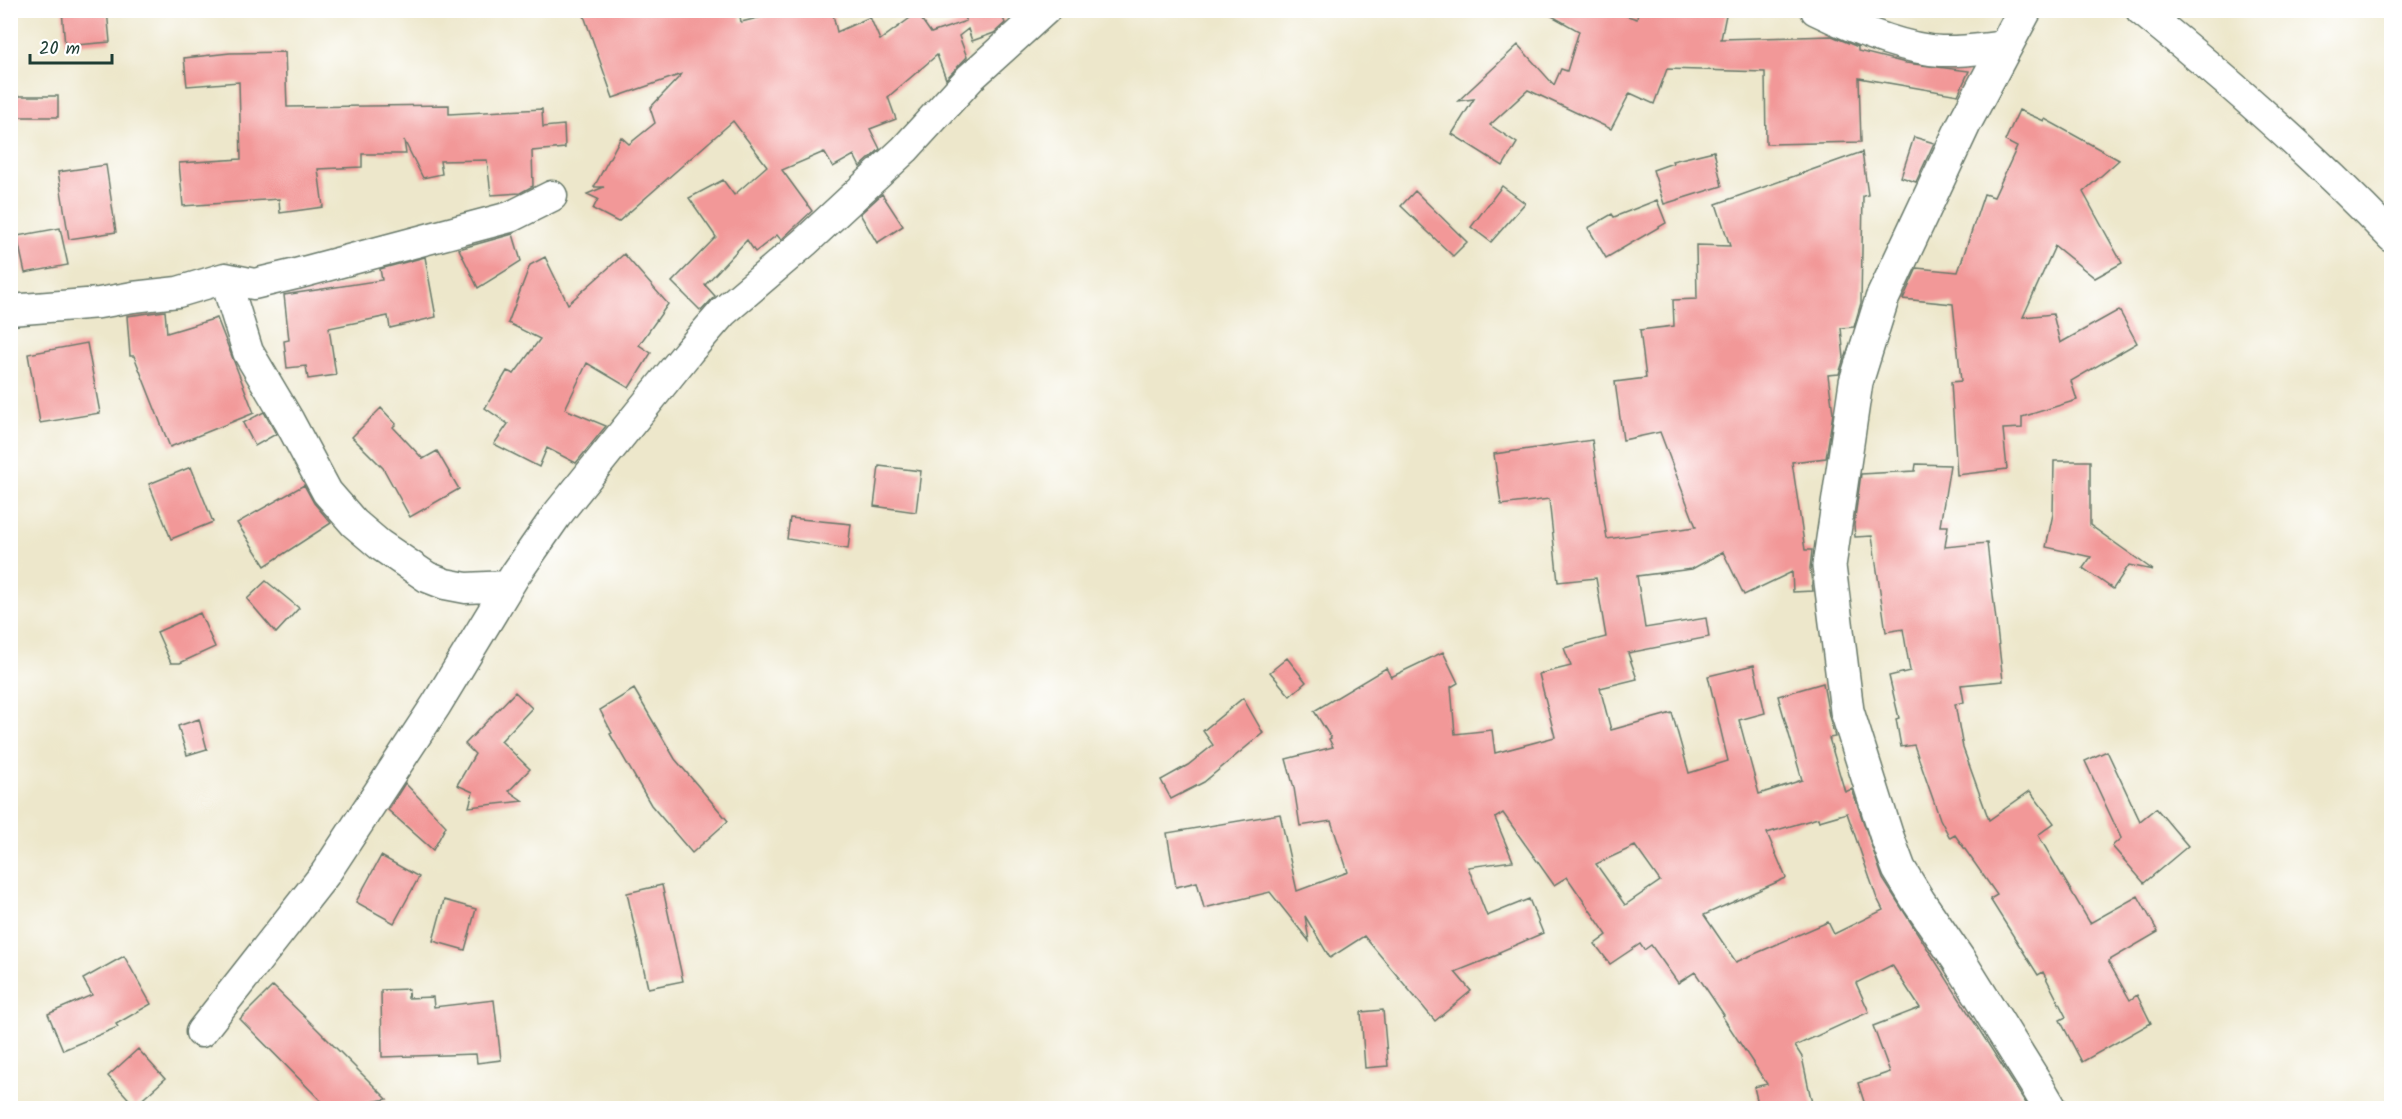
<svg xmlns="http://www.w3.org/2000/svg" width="2402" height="1119" font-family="Kalam,sans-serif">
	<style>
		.building { fill: #f29898; fill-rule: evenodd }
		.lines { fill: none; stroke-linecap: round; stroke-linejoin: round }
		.street-casing { stroke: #677869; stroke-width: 33 }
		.secondary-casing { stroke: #677869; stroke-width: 36 }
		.street { stroke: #fff; stroke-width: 30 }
		.secondary { stroke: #fff; stroke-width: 33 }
	</style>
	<rect width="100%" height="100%" fill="#fff"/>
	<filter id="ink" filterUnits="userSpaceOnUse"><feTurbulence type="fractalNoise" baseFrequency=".0167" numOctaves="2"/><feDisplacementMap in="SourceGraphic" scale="12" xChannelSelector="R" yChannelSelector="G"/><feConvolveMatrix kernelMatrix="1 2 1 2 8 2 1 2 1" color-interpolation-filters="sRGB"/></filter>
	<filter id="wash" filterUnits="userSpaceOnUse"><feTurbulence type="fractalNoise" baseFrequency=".008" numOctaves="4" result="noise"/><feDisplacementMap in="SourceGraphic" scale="24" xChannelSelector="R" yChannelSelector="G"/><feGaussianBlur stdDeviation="1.35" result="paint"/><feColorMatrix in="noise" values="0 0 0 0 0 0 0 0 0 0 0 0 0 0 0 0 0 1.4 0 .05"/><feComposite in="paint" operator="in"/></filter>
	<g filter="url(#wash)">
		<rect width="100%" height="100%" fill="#ede7cb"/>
		<g id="blocks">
			<path class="building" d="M62 10H107L110 42 65 46Z
				M582 10H739L741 22 791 10H832L837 32 870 17 880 40 917 13 931 33 966 21 962 10H1000L1005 23 994 33 972 41 968 29 959 36 967 57 946 79 937 55 888 97 896 119 870 129 880 149 860 167 854 155 833 167 824 152 782 170 812 211 781 240 777 235 755 252 747 240 705 285 715 296 701 311 672 282 716 237 689 198 723 180 734 195 767 166 733 121 618 222 593 209 598 199 587 194 604 187H594L621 137 629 144 655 123 650 108 682 74 613 98Z
				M1541 10H1609L1637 19 1638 10H1727L1721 39 1832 36 1858 47V51L1906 63 1969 71 1958 95 1859 78 1861 142 1766 144 1765 72 1667 69 1654 104 1630 93 1611 129 1528 90 1490 125 1517 143 1503 166 1452 134 1474 99 1458 101 1518 45 1554 85 1561 69 1567 71 1579 31Z
				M285 52 287 107 449 105V114L542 109 543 127 564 125 565 148 532 151 533 186 520 193 491 195 487 160 440 161 442 174 423 178 404 140 406 154H362V167L318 169 323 207 280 213 279 199 183 206 179 163 241 159 239 82 187 86 184 58 230 53Z
				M10 96H58V117H10Z
				M2019 110 2044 121 2045 119 2119 160 2083 192 2122 263 2095 278 2055 246 2023 317 2053 314 2060 343 2119 310 2137 343 2071 381 2077 400 2022 417V428L2003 429 2007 469 1957 475 1951 382 1961 381 1953 304 1903 299 1917 268 1958 272 1984 194 1994 197 2017 147 2005 141Z
				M1914 137 1934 143 1916 182 1901 177Z
				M1714 151 1722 186 1664 204 1653 170 1673 163 1672 161Z
				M1862 152 1868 195 1863 196 1861 303 1854 327 1841 328 1844 358 1839 374 1828 375 1833 413 1826 458 1792 462 1805 550H1812L1810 568 1813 591 1793 592 1792 572 1744 595 1723 552 1692 569 1637 576 1645 628 1706 618 1709 637 1628 653 1637 679 1600 688 1611 730 1672 713 1689 773 1728 761 1708 676 1754 665 1765 713 1739 720 1759 794 1802 780 1778 696 1823 683 1829 716 1835 737 1829 738 1845 792 1852 789 1883 879 2029 1108H1866L1858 1083 1890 1072 1873 1026 1920 1008 1892 965 1856 983 1869 1012 1795 1046 1802 1057 1813 1108H1759L1754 1087 1767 1084 1722 1016 1724 1015 1695 972 1678 983 1651 945 1644 950 1640 944 1610 964 1595 944 1607 935 1567 877 1554 885 1503 813 1495 818 1513 861 1468 867 1487 916 1529 899 1543 933 1499 952 1500 954 1455 972 1471 991 1435 1021 1364 936 1330 958 1305 916 1309 941 1270 892 1204 908 1197 882 1176 887 1167 833 1280 814 1297 891 1348 872 1331 821 1300 826 1294 788 1286 759 1333 747 1329 739 1331 738 1314 711 1386 668 1391 677 1443 652 1458 683 1451 687 1455 734 1492 730 1495 753 1555 737 1539 674 1571 666 1564 648 1606 637 1596 578 1558 582 1549 499 1501 505 1494 454 1592 440 1607 539 1696 527 1660 432 1623 440 1615 382 1646 378 1640 330 1674 326 1673 300 1697 299 1696 245 1730 246 1716 204ZM1847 813 1876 896 1883 910 1834 934 1828 922 1736 962 1704 915 1786 878 1767 833 1818 818 1819 821ZM1635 846 1660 881 1625 905 1596 864Z
				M106 165 116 232 69 239 58 172Z
				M1502 186 1525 203 1491 242 1471 227Z
				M1415 191 1467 242 1453 256 1401 206Z
				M882 194 903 226 877 243 860 214Z
				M1657 200 1666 223 1606 258 1588 228 1612 214 1614 217Z
				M60 228 68 265 25 273 17 236Z
				M513 234 521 261 478 288 459 249Z
				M624 254 668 304 639 345 651 353 629 388 587 363 565 409 606 426 576 463 547 448 539 467 494 444 508 424 485 408 507 371 514 374 540 339 508 323 530 265 545 257 568 304Z
				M425 257 436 317 390 328 388 316 329 328 336 375 308 379 306 366 287 368 284 341 289 340 284 295 382 280 380 269Z
				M165 311 167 333 217 318 254 413 170 447 134 356H130L127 316Z
				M87 343 100 413 40 423 28 354Z
				M381 408 396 424 393 427 423 459 437 451 459 489 410 517 383 468 352 437Z
				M264 412 276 434 255 446 243 423Z
				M2054 461H2090V525L2153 570 2129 565 2113 589 2083 568 2091 557 2046 547 2053 514Z
				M1916 464 1950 465 1940 526H1948L1945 547 1987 543 2003 681 1961 685 1964 702 1955 704 1963 748 1989 820 2030 791 2054 823 2038 835 2090 923 2138 896 2158 932 2108 961 2130 1000 2137 995 2151 1023 2082 1062 2060 1020 2066 1017 2043 972 2038 975 1990 899 1997 895 1955 835 1950 838 1940 819 1914 745 1901 747 1896 719 1899 718 1889 676 1910 671 1903 629 1886 632 1872 536 1855 537 1854 525 1861 474 1915 471Z
				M879 466 921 471 916 512 874 506Z
				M191 467 213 522 171 539 149 484Z
				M304 485 314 503 331 523 265 566 237 523Z
				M790 518 851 524 848 549 787 539Z
				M266 581 299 608 276 633 247 599Z
				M200 613 215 647 180 663H171L157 632Z
				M1287 658 1306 682 1290 696 1270 672Z
				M634 689 675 759 728 821 692 853 651 805 610 734 612 733 600 710Z
				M515 692 532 708 501 741 530 769 509 791 523 801 469 807 473 792 457 785 475 754 465 744Z
				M1243 698 1263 733 1204 782 1171 799 1161 780 1188 765 1213 745 1203 731Z
				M199 719 207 749 187 755 178 726Z
				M2107 751 2140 821 2156 808 2188 846 2144 883 2112 846 2121 838 2085 761Z
				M405 783 446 826 433 850 388 810Z
				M381 856 419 877 394 923 356 902Z
				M662 885 683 981 648 988 627 893Z
				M444 900 476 909 465 950 433 941Z
				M124 956 151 1004 116 1024 118 1027 63 1050 48 1014 92 995 83 979Z
				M273 986 315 1027 387 1099 361 1104 356 1108H328L240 1019Z
				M409 989 408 998 433 997 434 1007 494 1000 501 1060 477 1063 476 1054 382 1057 381 990Z
				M1383 1010 1388 1066 1365 1068 1361 1012Z
				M138 1049 165 1079 135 1106 108 1076Z"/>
		</g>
	</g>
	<g filter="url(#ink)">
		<use href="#blocks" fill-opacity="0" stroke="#677869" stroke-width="1.5"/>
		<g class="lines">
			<g class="street-casing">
				<path id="street" d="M1816 10C1851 27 1903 49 1941 51 1963 52 1985 48 2007 46
					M2141 10C2229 81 2314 156 2392 237
					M225 278 254 284 296 274 510 217 552 196
					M10 310 99 303 133 297 178 292 225 278 248 352 289 421 327 492 354 523 380 545 427 577 445 584 466 588 508 586
					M201 1032 325 874 436 705 515 575 556 516 689 351 723 312 806 241 905 149 971 77 1045 10"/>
			</g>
			<g class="secondary-casing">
				<path id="secondary" d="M2025 10 1964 124 1882 299 1856 382 1829 566 1847 711 1886 834 1899 869 1919 902 1958 959 2036 1084 2050 1108"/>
			</g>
			<use href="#street" class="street"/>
			<use href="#secondary" class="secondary"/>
		</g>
	</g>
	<rect width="2402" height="1119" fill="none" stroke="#fff" stroke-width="36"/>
	<path d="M30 54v9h82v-9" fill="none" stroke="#1f3d34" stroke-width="3"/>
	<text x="39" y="54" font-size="18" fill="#1f3d34" stroke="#ffffff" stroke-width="4.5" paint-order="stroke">20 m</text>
</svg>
